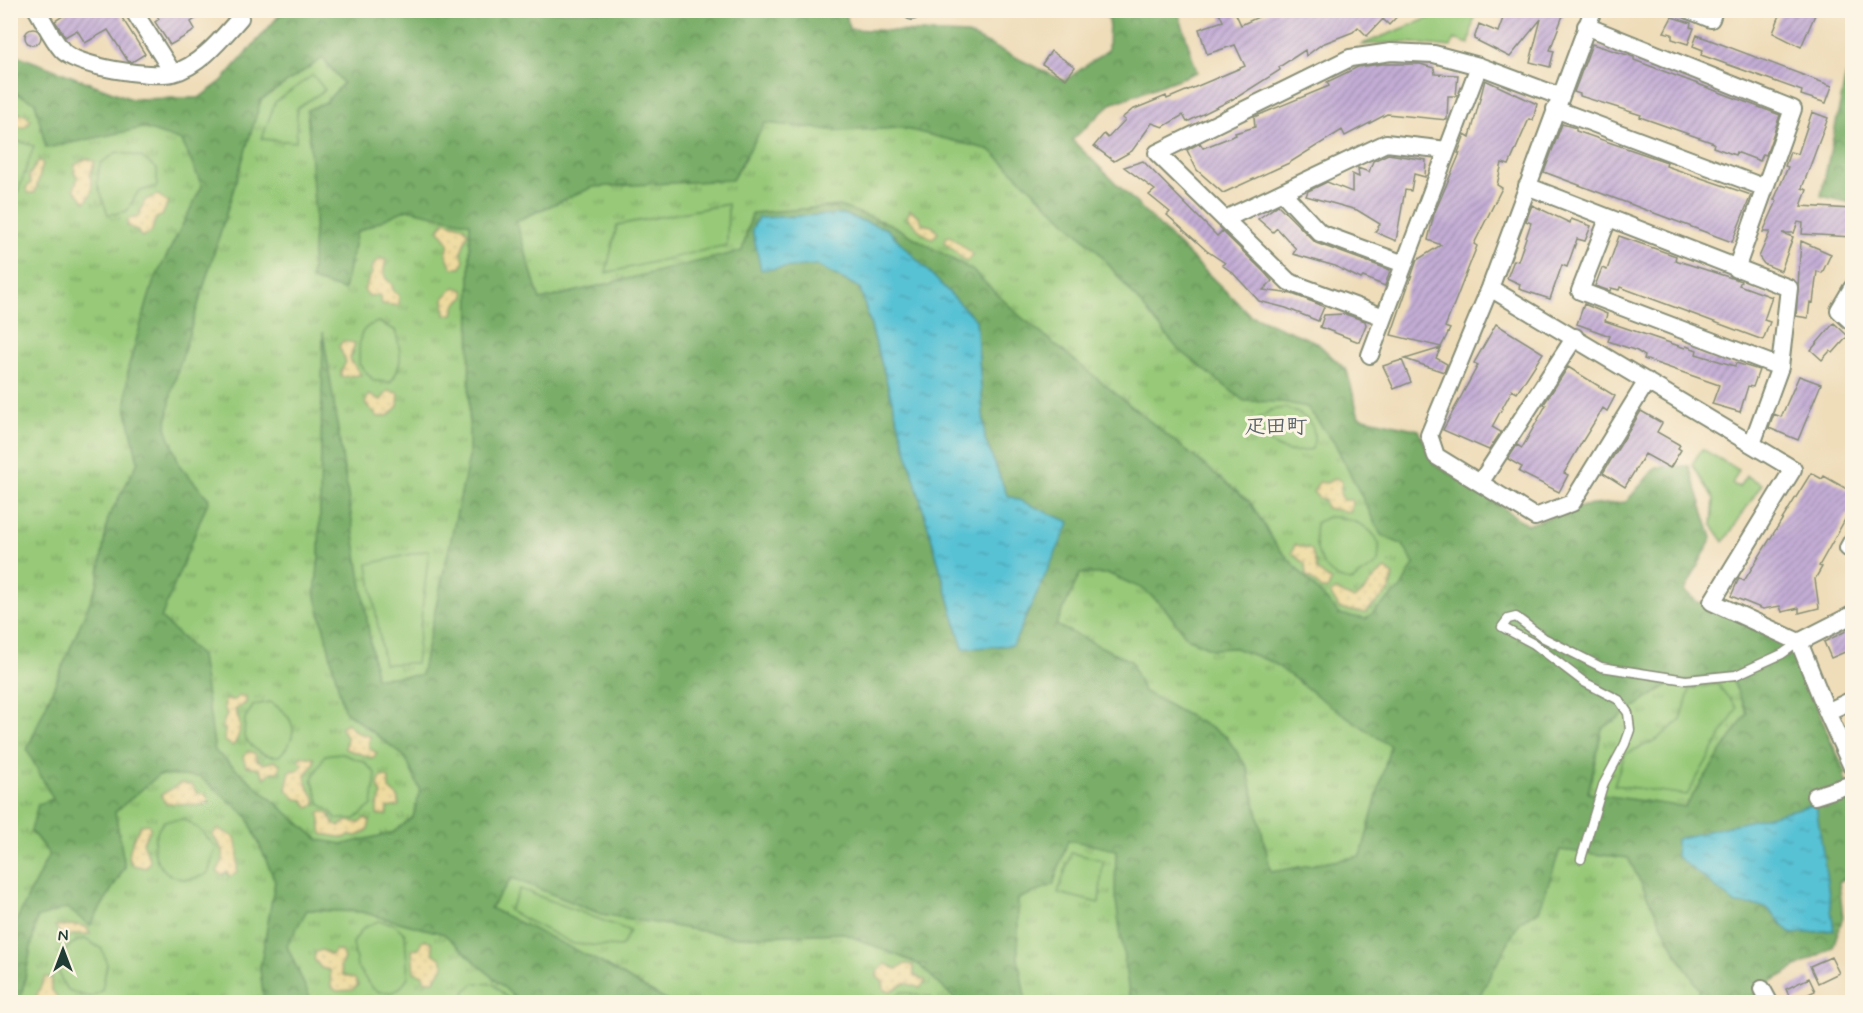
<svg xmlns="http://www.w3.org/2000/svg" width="1863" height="1013" font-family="Mynerve,'Klee One',sans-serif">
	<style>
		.grass { fill: url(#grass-tufts); stroke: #5b8356; stroke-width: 1.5 }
		.forest { fill: url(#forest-crowns); stroke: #4c754e; stroke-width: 1.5; fill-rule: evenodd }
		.sand { fill: url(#sand-dots); stroke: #868c69; stroke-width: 1.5 }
		.green { fill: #97c978; stroke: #5b8356; stroke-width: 1.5 }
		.water { fill: url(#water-ripples); stroke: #3c8084; stroke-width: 1.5 }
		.building { fill: url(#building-hatch) }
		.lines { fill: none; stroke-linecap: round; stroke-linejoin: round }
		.lane-casing { stroke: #878d77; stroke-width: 11 }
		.street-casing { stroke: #878d77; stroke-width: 20 }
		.lane { stroke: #fff; stroke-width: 8 }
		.street { stroke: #fff; stroke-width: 16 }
		.labels { text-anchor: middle; stroke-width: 6; stroke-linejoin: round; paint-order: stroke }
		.neighbourhood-label { font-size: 21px; font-weight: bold; fill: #59646d; stroke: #fcf5e5 }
	</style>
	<defs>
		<pattern id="grass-tufts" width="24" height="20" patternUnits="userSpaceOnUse" patternTransform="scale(1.5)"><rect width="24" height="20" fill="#97c978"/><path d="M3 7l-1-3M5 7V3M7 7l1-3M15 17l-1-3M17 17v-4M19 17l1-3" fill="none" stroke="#7ba463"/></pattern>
		<pattern id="forest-crowns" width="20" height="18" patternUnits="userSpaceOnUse" patternTransform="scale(1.5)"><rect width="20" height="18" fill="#79ad68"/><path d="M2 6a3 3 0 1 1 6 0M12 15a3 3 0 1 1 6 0" fill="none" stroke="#638e56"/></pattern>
		<pattern id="sand-dots" width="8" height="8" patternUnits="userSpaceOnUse" patternTransform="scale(1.5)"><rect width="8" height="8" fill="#eeda9e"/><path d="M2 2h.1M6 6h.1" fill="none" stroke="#ccbc89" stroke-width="1.8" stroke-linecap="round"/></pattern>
		<pattern id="water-ripples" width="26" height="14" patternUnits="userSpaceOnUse" patternTransform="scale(1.5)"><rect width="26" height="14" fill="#59c2d5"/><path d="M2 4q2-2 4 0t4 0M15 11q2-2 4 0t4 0" fill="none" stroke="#499fae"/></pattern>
		<pattern id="building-hatch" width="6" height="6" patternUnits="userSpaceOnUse" patternTransform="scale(1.5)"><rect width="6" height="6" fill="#c4add6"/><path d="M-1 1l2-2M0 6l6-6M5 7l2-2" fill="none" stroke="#9f8eae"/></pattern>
	</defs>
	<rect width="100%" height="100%" fill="#fcf5e5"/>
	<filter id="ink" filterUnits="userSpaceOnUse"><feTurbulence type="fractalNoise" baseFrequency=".0167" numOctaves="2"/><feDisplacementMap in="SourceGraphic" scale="12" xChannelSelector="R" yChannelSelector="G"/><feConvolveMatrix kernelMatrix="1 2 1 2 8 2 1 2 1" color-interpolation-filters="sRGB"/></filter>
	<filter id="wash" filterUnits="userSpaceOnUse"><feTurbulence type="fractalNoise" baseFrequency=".008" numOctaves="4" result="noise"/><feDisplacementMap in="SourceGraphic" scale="24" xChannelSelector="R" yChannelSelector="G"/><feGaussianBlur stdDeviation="1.35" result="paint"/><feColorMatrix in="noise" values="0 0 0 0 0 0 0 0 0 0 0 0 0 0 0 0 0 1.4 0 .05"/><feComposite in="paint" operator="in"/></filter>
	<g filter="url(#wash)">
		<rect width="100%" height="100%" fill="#efddba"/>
		<path class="grass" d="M264 35 965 53 1452 514 1786 646 1847 774 1814 783 1835 939 1781 947 1752 1002H11L10 53 131 99 199 98 222 81Z"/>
		<path class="forest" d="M283 11H846L849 29 968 34 1064 81 1108 50 1109 19 1098 11H1178L1197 72 1111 104 1072 140 1250 315 1316 342 1347 371 1359 417 1419 430 1434 464 1483 493 1527 525 1584 506 1626 502 1656 467 1689 466 1712 538 1685 591 1696 601 1794 646 1852 797V874L1839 882 1843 917 1833 947 1770 982 1759 1002H1693L1700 990 1678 956 1628 858 1560 850 1539 911 1520 921 1476 1002H1130L1115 894 1116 850 1068 840 1053 885 1018 899V959L1026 1002H958L918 964 843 933 738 937 601 914 512 878 490 908 600 962 669 1002H520L444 934 361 912 307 910 287 946 312 1002H264L260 969 275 881 247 816 200 777 159 775 115 812 125 867 90 926 67 908 37 918 21 998 24 1002H11L10 934 49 854 31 831 38 804 53 799 27 750 97 585 108 518 138 462 126 407 128 368 153 283 202 186 182 141 143 128 46 148 35 102 11 91V53L131 99 199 98 222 81ZM323 58 343 83 326 102 307 110 315 216 311 280 344 290 357 232 407 209 470 223 469 457 421 675 376 678 323 332 319 557 315 593 344 710 405 757 420 790 413 817 392 833 344 844 319 840 215 751 201 656 161 618 209 499 180 466 166 427 172 390 261 100ZM765 123 841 131 902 128 990 150 1098 252 1177 348 1244 401 1282 402 1307 407 1335 444 1381 535 1403 545 1414 564 1401 588 1366 619 1339 614 1276 545 1250 502 1021 317 972 270 890 224 839 206 752 213 742 251 540 300 516 221 593 187 732 180ZM816 265 976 320 985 439 1007 495 963 649 860 288ZM1080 574H1109L1143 589 1164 607 1188 639 1212 649 1235 648 1272 662 1328 704 1390 746 1361 856 1271 872 1247 767 1226 736 1143 691 1131 661 1056 625ZM1729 673 1747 713 1685 807 1588 793 1602 729 1671 683ZM1766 907 1834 930 1792 934Z
			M1846 75 1852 77V203L1821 196Z"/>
		<path class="sand" d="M11 114H25L31 121 25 127 11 128Z
			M87 158 95 162 90 175C93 186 94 194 85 202L74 189 78 177 74 173 75 165Z
			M39 160 43 164 35 193H28L26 188 31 183 29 176Z
			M158 195 168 202 162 216 156 218 151 233 141 237 137 230 127 226 128 219 138 217 145 200Z
			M910 210 918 215 923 224 932 226 938 233 932 239 920 231 907 217Z
			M445 221 464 227 468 233 461 252 464 260 461 268H452L446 254C451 243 447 238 438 230Z
			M950 236 973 254 967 261C957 257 955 248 945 244V237Z
			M380 258 386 260C383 272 382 277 392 284L393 291 399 295V306L382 304 379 295 369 296 364 290 372 273 371 268Z
			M455 287 464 290 465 297 456 304 453 314 445 315 444 297Z
			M343 341 355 343 350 359 361 375 341 377V371L346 362 339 346Z
			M388 391 399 393 398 406 388 416 378 417 365 403 369 395 381 400Z
			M1335 478 1342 481 1340 493 1343 500H1352L1351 512 1326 508 1324 499 1319 498 1313 492 1319 482 1327 483Z
			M1295 544 1312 550 1317 570 1331 581 1328 589H1322L1306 575 1305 564 1292 553Z
			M1386 569 1393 575 1390 590 1365 613 1340 609 1330 593 1336 590 1354 599C1368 592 1371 577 1386 569Z
			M239 696H246V703L235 710C242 722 241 735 233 746L224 741 225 730 222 726 227 714 224 707 225 700H235Z
			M347 723 356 732 370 736 369 748 377 753 373 758 345 749 347 738 340 727Z
			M248 751 255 753 257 760 264 764 274 761 280 764 279 772H271L265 778 259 768 246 766 243 757Z
			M302 756 314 758V764L305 775 307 786 315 798V805L309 808 303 800 296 799 286 789 290 771 298 770 303 764 298 760Z
			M382 776 389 778V789L398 797 399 806 387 808V815H377V806L382 794C377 787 377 783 382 776Z
			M181 783 192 785 197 793 206 794 209 802 201 805 165 803 161 795Z
			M322 811 329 814 333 823 339 826 348 821 359 823 365 818 370 821 368 830 358 836 349 835 345 838 322 834 319 814Z
			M149 824 150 830 143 842 150 861 146 868 133 865 128 857 133 840 141 825Z
			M218 829 235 837 238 852 237 872 230 877 227 872 222 875 217 872 223 860V850L212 835Z
			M78 925 86 927 90 934H75L63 939 55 926Z
			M426 940 432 942 433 953 440 958 444 965 434 981H425L423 975 414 972 412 950 420 948 421 942Z
			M322 950 331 955 335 950 341 951 344 958 340 967 343 975 355 979 358 985 352 990 337 991 331 987 330 970 321 968 314 959 316 952Z
			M886 964 896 969 905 964 913 965 914 975 926 981 920 988 905 983 891 991 884 990 883 982 877 977V971Z
			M45 977 52 978 51 989 56 995 57 1002H44L36 997Z"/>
		<path class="green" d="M1447 11H1466L1474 18 1469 44 1454 39 1451 47 1402 42 1360 45Z
			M313 75 325 90 297 108 296 142 262 139 275 102Z
			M11 139 34 146 18 192 11 195Z
			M117 152 141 157 157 169V186L138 192 127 211 108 215 97 183 100 164Z
			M728 204 727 245 606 273 617 225Z
			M378 322 395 330C401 350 404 364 391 382L374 381 359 364C360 344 355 328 378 322Z
			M1285 408C1306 414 1320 426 1312 449 1286 457 1265 446 1257 420L1271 410Z
			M1702 449 1739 470 1732 484 1739 487 1746 476 1762 484 1724 542 1712 525 1714 499 1692 464Z
			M1327 517C1346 517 1372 524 1379 544 1380 549 1378 558 1378 563L1352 581C1323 578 1312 550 1316 523Z
			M429 550 416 663 384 664 368 564Z
			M1717 684 1737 708 1687 795 1614 785 1625 754 1656 740 1681 720 1690 689Z
			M270 702C296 717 301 735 279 756 262 757 254 750 244 737L245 718 254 705Z
			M340 753 364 762 376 774 372 805 355 819H337L331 812 320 804 312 779 325 755Z
			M185 819 200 830 216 847 208 873C172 894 136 856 164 821Z
			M1071 853 1103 860 1099 903 1058 893Z
			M520 889 630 931 621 947 574 944 509 911Z
			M378 921 394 924 405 934 408 977 401 987 393 992H379L372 988 357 967 353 943 363 928Z
			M85 939 102 949 107 964 102 990 91 997C65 992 64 990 57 965 64 951 69 942 85 939Z
			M475 983 493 984 511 1002H461L465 991Z
			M902 992 930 997 937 1002H884Z"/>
		<path class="water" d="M842 214 887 229 976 320 985 439 1007 495 1070 522 1013 645 963 649 860 288 816 265 761 270 752 229 758 218Z
			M1816 804 1834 930 1792 934 1766 907 1736 904 1676 856V839Z"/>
		<g id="blocks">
			<path class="building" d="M72 10H117L145 54 132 62 128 61 108 30 85 43 77 30 65 37 55 21Z
				M154 10H208L191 22 195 29 191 33 170 45 155 22 159 19Z
				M1218 10H1234L1241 25 1273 10H1403L1389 25 1383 19 1367 36 1358 27 1353 32 1322 44 1306 56 1305 50 1279 67 1280 70 1239 96 1187 122 1183 115 1163 127 1152 123 1132 151 1114 161 1094 146 1104 134 1108 138 1125 120 1122 118 1132 110 1166 96 1167 99 1245 66 1235 45 1207 54 1199 29 1223 21Z
				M1506 10H1565L1550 50 1554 51 1550 67 1530 62 1541 19 1510 57 1474 39 1479 24 1498 32Z
				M1782 10H1817L1801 47 1773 33Z
				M1672 17 1691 23 1690 27 1694 28 1688 44 1672 39V34L1664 32Z
				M25 37a8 8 0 1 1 16 0a8 8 0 1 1-16 0Z
				M1697 35 1832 86 1826 103 1801 95 1802 91 1701 55 1703 50 1693 46Z
				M1592 44 1634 57V60L1642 63 1780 115 1766 155 1763 154 1760 161 1736 152 1735 155 1713 147 1714 143 1640 117 1641 115 1580 96V94L1574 92Z
				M1051 51 1075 67 1066 79 1042 64Z
				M1382 64H1420L1434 68 1435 74 1458 75 1456 96H1448L1447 120 1387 114 1345 136 1342 130 1289 163 1223 193 1197 170 1187 150 1200 143 1203 148 1236 135 1235 133 1255 127 1254 117 1329 86 1327 82 1358 67Z
				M1485 80 1537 104 1533 120 1529 119 1509 165 1502 163 1497 185 1502 188 1474 244 1477 246 1445 327 1450 329 1441 347 1391 335 1417 260 1441 245 1428 240 1434 214 1460 153H1458L1465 134 1470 137Z
				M1812 112 1828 118 1802 188 1807 190 1801 206 1852 209V237L1802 234 1803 223 1798 222 1794 233H1782L1793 237 1781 271 1764 264 1759 257 1770 232H1763L1777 201 1774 200 1788 167 1785 166 1790 152 1798 154Z
				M1562 124 1576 128V131L1667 162 1666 166 1751 195 1732 242 1544 172Z
				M1388 154 1426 160 1425 177 1414 174 1411 191 1405 190 1396 241 1375 232 1380 224 1357 210 1306 196 1308 191 1327 182 1352 192V174L1359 177 1358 168 1369 172 1373 161Z
				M1143 161 1217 236 1222 231 1264 272 1272 281 1263 290 1292 294 1318 304 1324 307 1318 321 1286 308 1259 301 1233 273 1222 265 1225 263 1207 251 1167 215 1170 212 1149 195 1155 190 1124 167Z
				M1278 205 1316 243 1390 270 1385 286 1363 277 1361 279 1335 266 1293 254 1296 249 1277 228 1273 232 1258 219Z
				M1532 205 1570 223 1571 219 1591 226 1585 241 1577 239 1567 267 1562 265 1550 299 1519 289 1520 284 1507 278 1514 260 1518 261 1531 223 1526 221Z
				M1619 236 1676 256 1675 260 1741 281 1739 285 1772 297 1764 320 1770 322 1763 340 1620 287 1619 290 1611 288 1610 291 1595 286 1602 268 1607 270Z
				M1801 241 1831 254 1822 273 1817 271 1813 303 1810 302 1808 318 1796 316Z
				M1584 304 1607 314 1605 321 1685 348 1686 346 1697 350 1696 354 1735 366 1736 363 1759 370 1753 387 1748 386 1740 412 1712 404 1719 385 1644 359 1645 356 1637 351 1608 341 1610 336 1577 324Z
				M1345 314 1365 321 1366 325 1359 342 1320 327 1324 315Z
				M1834 323 1848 336 1833 353 1830 351 1822 360 1811 350Z
				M1496 324 1543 353 1517 393 1512 390 1492 427 1501 432 1489 450 1443 430 1478 365 1474 363Z
				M1441 348 1436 358 1447 364 1444 372 1405 359Z
				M1402 360 1411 382 1394 389 1383 366Z
				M1568 367 1615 396 1607 411 1603 408 1582 442 1564 473 1568 475 1559 492 1519 472 1522 467 1508 459 1517 445 1522 448 1546 405 1544 404Z
				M1799 376 1821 384 1798 440 1769 428 1774 414 1781 417Z
				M1641 411 1662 423 1657 432 1680 445 1678 448 1681 450 1670 468 1645 454 1625 487 1603 473Z
				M1811 473 1822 479 1824 476 1852 492V507L1819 566 1822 567 1815 579 1819 608 1799 613V608L1782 612 1780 606 1763 609 1731 596 1739 578 1744 581Z
				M1852 628V649L1831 658 1824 642Z
				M1831 957 1839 973 1818 983 1810 966Z
				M1809 978 1815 991 1792 1002 1786 989Z"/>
		</g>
	</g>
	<g filter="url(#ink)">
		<use href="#blocks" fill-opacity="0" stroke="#878d77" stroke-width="1.5"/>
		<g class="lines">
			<g class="lane-casing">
				<path id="lane" d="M1581 859 1603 785 1625 744 1630 730 1628 713 1619 700 1584 682 1534 644 1502 627 1508 619 1516 617 1544 638 1601 667 1686 680 1736 675 1782 654 1799 642"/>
			</g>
			<g class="street-casing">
				<path id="street" d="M37 10C45 23 52 39 62 50 76 67 151 78 173 73 200 66 222 38 240 18L235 10
					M133 10 173 73
					M1593 10 1490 288 1429 435 1436 456 1535 517 1572 503 1647 381
					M1689 10 1711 19 1714 10
					M912 11V10
					M1586 26 1793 109 1736 269
					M1555 109 1763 187
					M1527 186 1789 288 1780 367 1752 444
					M1282 192 1320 233 1404 264
					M1225 219 1386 143 1447 150
					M1608 219 1580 291 1780 367
					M1490 288 1793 469 1712 602 1799 642 1827 712 1852 767
					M1852 288 1839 310 1852 322
					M1384 317 1289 282 1157 153 1350 58 1391 52 1434 54 1479 66 1559 96
					M1370 355 1479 66
					M1480 483 1575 337
					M1848 548 1852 541
					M1799 642 1852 615
					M1827 712 1852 700
					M1815 796 1852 784
					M1762 989 1769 1002"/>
			</g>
			<use href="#lane" class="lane"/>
			<use href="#street" class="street"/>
		</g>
	</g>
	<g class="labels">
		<g class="neighbourhood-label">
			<text x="1276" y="433">疋田町</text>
		</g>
	</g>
	<rect width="1863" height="1013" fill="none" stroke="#fcf5e5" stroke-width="36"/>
	<g transform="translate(63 950)" stroke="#fcf5e5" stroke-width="4.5" paint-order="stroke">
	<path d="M0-4.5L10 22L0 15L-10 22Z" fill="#1f3d34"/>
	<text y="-9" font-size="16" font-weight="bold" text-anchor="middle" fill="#1f3d34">N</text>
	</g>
</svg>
